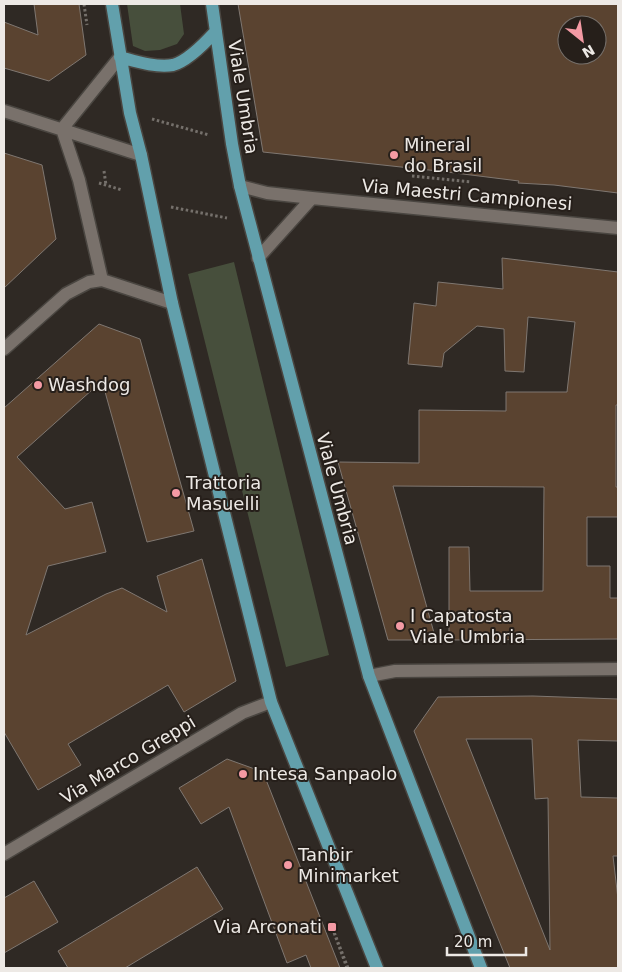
<svg xmlns="http://www.w3.org/2000/svg" width="622" height="972" font-family="'DejaVu Sans',sans-serif">
	<style>
		.green { fill: #474f3c }
		.building { fill: #5a4330; stroke: #7f7771; fill-rule: evenodd }
		.lines { fill: none; stroke-linecap: round; stroke-linejoin: round }
		.minor-casing { stroke: #4a4641; stroke-width: 15 }
		.primary-casing { stroke: #4a4641; stroke-width: 15 }
		.path { stroke: #75706b; stroke-width: 3; stroke-dasharray: 2.5 2.5; stroke-linecap: butt }
		.minor { stroke: #79716b; stroke-width: 12 }
		.primary { stroke: #62a0ac; stroke-width: 12 }
		.poi-dot { fill: #f49aa4; stroke: #261f1a; stroke-width: 2 }
		.labels { text-anchor: middle; stroke-width: 4; stroke-linejoin: round; paint-order: stroke }
		.street-label { font-size: 18px; fill: #ede9e5; stroke: #261f1a }
		.poi-label { font-size: 18px; fill: #ede9e5; stroke: #261f1a; text-anchor: start }
	</style>
	<rect width="100%" height="100%" fill="#2f2924"/>
	<path class="green" d="M127 4H180L184 34 177 44 160 50 145 51 133 46Z
		M234 262 329 655 286 667 188 274Z"/>
	<path class="building" d="M34 4H79L86 55 49 81 4 68V22L38 35Z
		M238 4H618V193L554 185 518 183 519 181 447 172 263 152ZM567 25H597V55H567Z
		M4 153 42 165 56 239 4 288Z
		M502 258 618 272V405H616V487H618V517H587V566H610V598H618V639L449 640V547H469L470 591H543L544 487 393 486 436 640H388L338 462 419 463V410L506 411V392H567L575 322 528 317 524 372 505 371 504 329 477 326 444 353 442 367 408 364 414 303 436 306 438 282 503 289Z
		M99 324 140 339 194 531 147 542 102 381 17 457 65 509 92 502 106 552 48 566 26 635 106 594 122 588 167 612 157 576 202 559 236 681 184 712 168 685 68 744 81 765 38 790 4 732V408Z
		M533 696 618 699V741L578 740 581 797 618 798V856H613L618 899V968H510L414 731 438 697ZM466 739H532L535 799 548 798 550 950Z
		M227 759 263 772 340 968H311L306 955 287 963 229 807 201 824 179 788Z
		M197 867 223 909 125 968H68L58 951Z
		M34 881 58 922 4 953V898Z"/>
	<g class="lines">
		<g class="minor-casing">
			<path id="minor" d="M4 111 141 155
				M62 129 79 180 102 280
				M62 129 120 57
				M240 186 267 193 312 198 618 228
				M258 258 312 198
				M4 349 66 294 89 282 102 280 172 303
				M369 676 395 671 618 669
				M4 854 242 713 271 702"/>
		</g>
		<g class="primary-casing">
			<path id="primary" d="M112 4 130 113 141 155 172 303 271 702 377 968
				M212 4 232 144 240 186 369 676 481 968
				M120 57C135 61 156 68 173 65 188 61 206 42 216 31"/>
		</g>
		<path class="path" d="M84 4 87 25
			M152 119 209 135
			M104 171 106 185
			M412 176 471 182
			M99 183 122 190
			M171 207 227 218
			M347 968 332 927 348 968"/>
		<use href="#minor" class="minor"/>
		<use href="#primary" class="primary"/>
	</g>
	<g class="poi-dot">
		<circle cx="394" cy="155" r="5"/>
		<circle cx="38" cy="385" r="5"/>
		<circle cx="176" cy="493" r="5"/>
		<circle cx="400" cy="626" r="5"/>
		<circle cx="243" cy="774" r="5"/>
		<circle cx="288" cy="865" r="5"/>
		<rect x="327" y="922" width="10" height="10" rx="2.5"/>
	</g>
	<g class="labels">
		<g class="street-label">
			<text transform="translate(243 97) rotate(81)" y="6">Viale Umbria</text>
			<text transform="translate(467 195) rotate(5)" y="6">Via Maestri Campionesi</text>
			<text transform="translate(337 489) rotate(75)" y="6">Viale Umbria</text>
			<text transform="translate(128 760) rotate(-31)" y="6">Via Marco Greppi</text>
		</g>
		<g class="poi-label">
			<text x="404" y="151">Mineral<tspan x="404" dy="21">do Brasil</tspan></text>
			<text x="48" y="391">Washdog</text>
			<text x="186" y="489">Trattoria<tspan x="186" dy="21">Masuelli</tspan></text>
			<text x="410" y="622">I Capatosta<tspan x="410" dy="21">Viale Umbria</tspan></text>
			<text x="253" y="780">Intesa Sanpaolo</text>
			<text x="298" y="861">Tanbir<tspan x="298" dy="21">Minimarket</tspan></text>
			<text x="322" y="933" text-anchor="end">Via Arconati</text>
		</g>
	</g>
	<rect width="622" height="972" fill="none" stroke="#ede9e5" stroke-width="10"/>
	<g transform="translate(582 40) rotate(150)"><circle r="24" fill="#261f1a" stroke="#76706b"/>
	<path d="M0-4L9 19L0 12L-9 19Z" fill="#f49aa4"/>
	<text y="-8" font-size="14" font-weight="bold" text-anchor="middle" fill="#ede9e5">N</text>
	</g>
	<path d="M447 947v8h79v-8" fill="none" stroke="#ede9e5" stroke-width="2.5"/>
	<text x="454" y="947" font-size="15" fill="#ede9e5" stroke="#261f1a" stroke-width="4" paint-order="stroke">20 m</text>
</svg>
